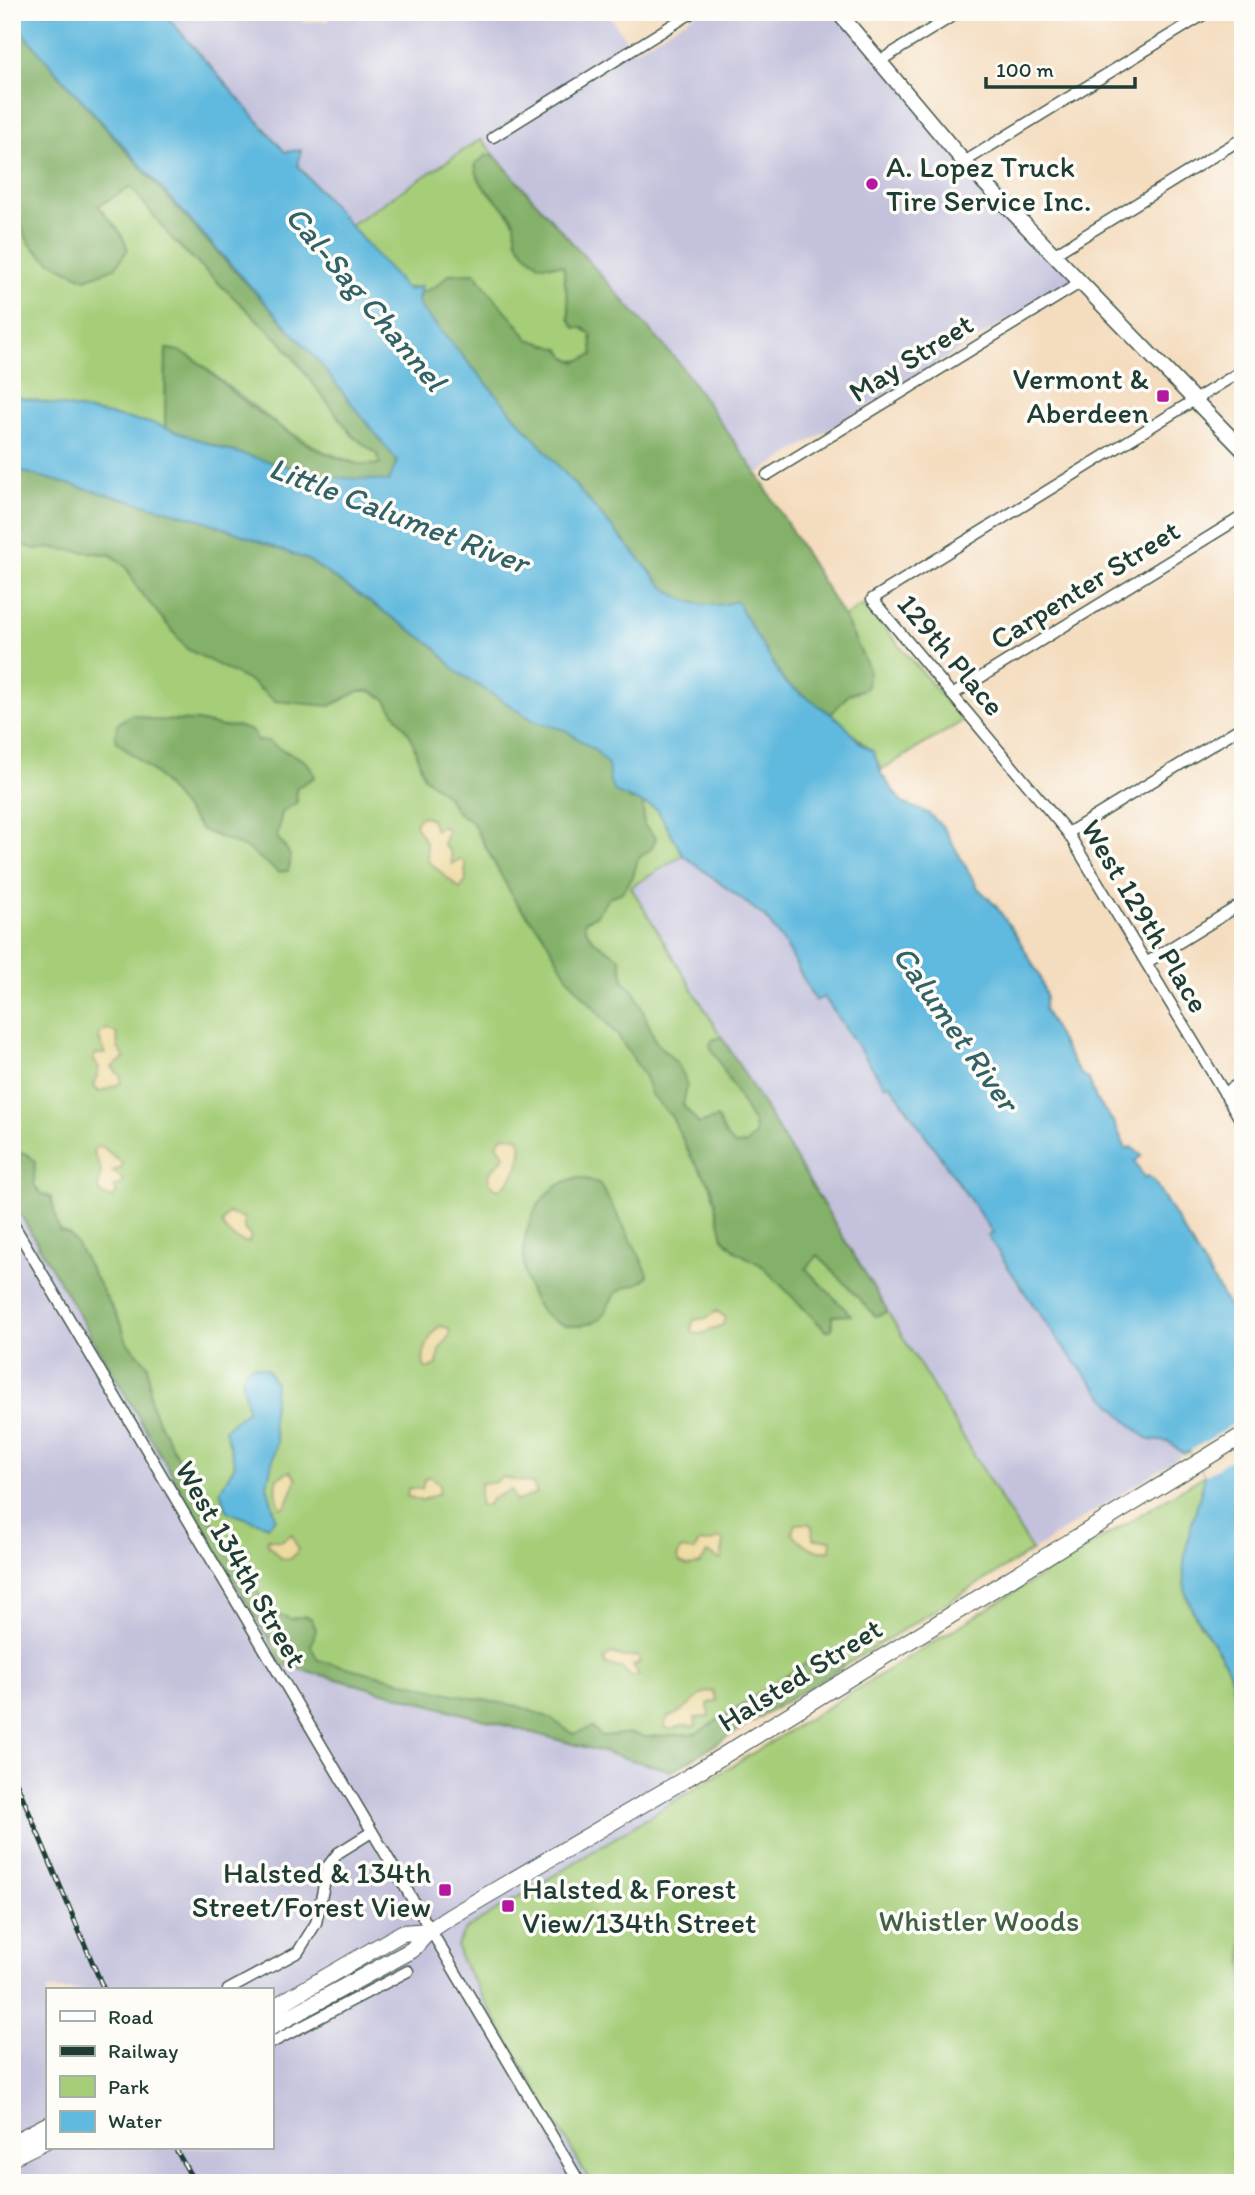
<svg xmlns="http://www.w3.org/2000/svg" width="1255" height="2195" font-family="Itim,sans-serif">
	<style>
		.industrial { fill: #c3c1db; fill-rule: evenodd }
		.green { fill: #a6ce79; stroke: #628656; stroke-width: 2 }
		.forest { fill: #84b169; stroke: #52774e; stroke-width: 2 }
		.sand { fill: #eeda9e; stroke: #868c69; stroke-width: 2 }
		.water { fill: #60b9de; stroke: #407b89; stroke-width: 2 }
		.pier { fill: #f4dcbe }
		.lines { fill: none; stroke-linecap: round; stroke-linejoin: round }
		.street-casing { stroke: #3f5549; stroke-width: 13 }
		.secondary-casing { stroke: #3f5549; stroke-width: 17 }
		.primary-casing { stroke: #3f5549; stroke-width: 18 }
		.street { stroke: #fff; stroke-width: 10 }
		.secondary { stroke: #fff; stroke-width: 14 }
		.primary { stroke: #fff; stroke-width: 16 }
		.rail-casing { stroke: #1f3d34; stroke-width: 5 }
		.rail { stroke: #fdfcf7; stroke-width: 2.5; stroke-dasharray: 8; stroke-linecap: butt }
		.poi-dot { fill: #b5179e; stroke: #fdfcf7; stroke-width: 2.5 }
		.labels { text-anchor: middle; stroke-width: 7; stroke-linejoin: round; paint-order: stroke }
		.poi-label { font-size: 30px; fill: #1f3d34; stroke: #fdfcf7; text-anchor: start }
		.street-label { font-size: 30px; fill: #1f3d34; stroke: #fdfcf7 }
		.park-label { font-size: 30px; fill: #416145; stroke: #fdfcf7 }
		.water-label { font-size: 32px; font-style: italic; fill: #326267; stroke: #fdfcf7 }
	</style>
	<rect width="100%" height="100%" fill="#fdfcf7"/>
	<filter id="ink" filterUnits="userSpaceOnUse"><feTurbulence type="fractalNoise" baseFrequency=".0143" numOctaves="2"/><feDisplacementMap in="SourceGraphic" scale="14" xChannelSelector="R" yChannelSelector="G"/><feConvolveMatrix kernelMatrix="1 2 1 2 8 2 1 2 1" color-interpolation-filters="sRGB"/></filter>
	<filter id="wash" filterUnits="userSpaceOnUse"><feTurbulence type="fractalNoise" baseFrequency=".00686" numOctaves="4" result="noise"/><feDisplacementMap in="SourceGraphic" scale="28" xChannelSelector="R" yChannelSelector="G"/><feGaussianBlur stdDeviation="1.57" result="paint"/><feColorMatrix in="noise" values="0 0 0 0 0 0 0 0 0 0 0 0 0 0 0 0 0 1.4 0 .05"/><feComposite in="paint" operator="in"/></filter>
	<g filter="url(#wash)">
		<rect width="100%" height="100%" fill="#f4dcbe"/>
		<path class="industrial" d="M163 12H299L304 22 328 21 337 12H379L383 17 391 12H607L634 51 699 12H839L1077 277 757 474 679 363 481 140 350 225 298 166 301 157 285 152Z
			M683 855 766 917 787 947 815 1000 824 997 885 1085 890 1083 993 1234 989 1237 1033 1305 1087 1377 1118 1413 1169 1441 1184 1454 1032 1551 631 887Z
			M12 1200 284 1665 672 1771 688 1794 465 1930 591 2183H12ZM47 1990H271V2148H47Z"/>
		<path class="green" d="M481 139 495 156 487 155 504 208 516 225V239L551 266 561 265 564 268C563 286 571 301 569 319L591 335 593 355C566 370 567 351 545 344 539 342 534 342 528 339 513 314 490 298 476 273L450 274 435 287 421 293V287L405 288 350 225Z
			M12 184 29 244 120 232 98 206 131 186 173 240 283 344 353 436 377 454 380 464 362 466 323 451 278 425 204 368 166 349 165 428 12 396Z
			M12 469 203 520 657 809 683 855 631 887 1032 1551 672 1771 284 1665 12 1200Z
			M862 605 868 611 876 613 883 626 963 721 881 770C874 747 848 732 831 714L849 694 858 692 856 643 844 617Z
			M1205 1475C1200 1499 1181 1576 1187 1597 1195 1625 1219 1644 1229 1672 1236 1691 1234 1710 1243 1729V2183H591L461 1960 457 1945 465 1930Z"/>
		<path class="forest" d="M12 20C83 104 157 186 231 267 289 329 350 391 397 461L390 481C316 484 234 453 165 428L166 349C192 348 218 381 237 396 270 422 337 472 380 464L377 454 353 436 283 344 173 240 131 187 98 206 120 232 128 249 115 268 86 279C67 270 44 261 31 245 4 213 12 66 12 20Z
			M487 155 495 156 679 363 757 474 844 617 869 669 867 688 849 694 831 714 785 682 736 602C710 609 683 605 663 586L420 307 418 301 421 293 435 287 450 274 476 273C490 298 512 314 528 339L560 349 567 358 576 362 593 355 591 335 584 328H575L569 319C571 300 563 286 564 267L561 265H540C532 258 521 251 517 240 514 231 518 222 510 214 496 198 477 188 475 164Z
			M12 469 203 520 308 560 434 646 456 671 536 722 565 730 596 751 609 765 610 782 630 800 643 802 644 825 656 838 652 848 638 859 633 876 621 893 609 897 596 916 585 921 584 926 592 939 620 958 624 981 635 992 656 1042 677 1063 684 1076 687 1087 683 1105 699 1124 717 1118 727 1138 735 1145 746 1144 755 1135 754 1124 710 1046 712 1040 722 1037 887 1310 885 1313 875 1316 818 1255 806 1269 851 1315 832 1316V1329L826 1331 761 1265 737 1252 723 1238 711 1186 691 1157 672 1117 652 1096 645 1077 618 1036 568 978 543 934 515 901 472 822 457 812 446 795 424 777 411 737 384 698 371 691H359L330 706 275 701 251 682 187 649 138 589 126 567 111 555 53 548 35 549 12 541Z
			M132 714 154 720 198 721 223 727 238 726 254 732 257 741H269C282 755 310 754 315 777L296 788 297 802 282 812 277 837C287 850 294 854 288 871L278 872 248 849 202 830 156 774 117 742 115 736 118 723Z
			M12 1136 16 1139 19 1153 27 1154 35 1161 34 1184 41 1194 51 1197 59 1231 69 1234 77 1245 120 1322 127 1342 148 1365 151 1404 158 1421 218 1531 270 1611 291 1619 305 1616 311 1618 316 1629 311 1647 318 1660 461 1696 518 1706 550 1718 573 1734 592 1727 601 1736 632 1733 645 1737 697 1733 824 1652H835L841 1657 842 1667 672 1771 290 1666 280 1645 264 1632 12 1200Z
			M579 1177 599 1183C606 1194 648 1269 648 1275 640 1287 633 1283 622 1289 611 1294 608 1310 601 1319 514 1361 492 1197 579 1177Z"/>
		<path class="sand" d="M424 816 431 819 435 830 442 826 448 830 443 844 451 853 452 864 460 859 465 862 466 881 460 889 428 861 426 843 415 825 418 818Z
			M108 1029 117 1034 118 1048 125 1058 112 1067 121 1077V1083L99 1092 94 1086 99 1068 93 1059 96 1054H105L99 1038 101 1032Z
			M504 1135 518 1137C528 1149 514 1186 497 1189L490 1183 488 1175 505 1156 497 1144Z
			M103 1147 123 1164 120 1169 112 1171 124 1180 121 1185 114 1186 117 1194 111 1198 102 1195 98 1188 101 1170 93 1151 97 1146Z
			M228 1213 244 1218V1229L251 1237 249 1242C239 1243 224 1233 222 1223Z
			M717 1311 725 1317 723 1325 701 1334H694L691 1327 694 1320 706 1318Z
			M440 1326 449 1328 450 1335 439 1350 437 1365 426 1369C418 1360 430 1333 440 1326Z
			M290 1471 297 1479 286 1506 281 1508 277 1499 276 1479Z
			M430 1476 440 1484 439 1493 421 1501 407 1496 408 1488 422 1489 424 1479Z
			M502 1477 533 1484 537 1493 516 1502 511 1490 493 1498 486 1506 480 1505V1483H494Z
			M808 1523 812 1526 813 1539 831 1540 830 1550C816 1555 802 1543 792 1533L795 1524Z
			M292 1534 298 1550 291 1559 280 1558 267 1544 268 1539 281 1541Z
			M720 1538 724 1542 721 1560 708 1553 700 1564 687 1566 680 1563 677 1557 681 1549 694 1551 699 1542 708 1543Z
			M611 1653 625 1657 638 1656 640 1663 633 1666 639 1675 632 1677 621 1668 606 1665 604 1659Z
			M713 1691 717 1700 708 1704 709 1717 695 1718 696 1727 684 1725 671 1730 664 1727 668 1717C693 1710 695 1692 713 1691Z"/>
		<path class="water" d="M12 12H163L285 152 301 150 298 166 405 288 409 290 421 286 418 301 420 307 663 586C683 605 710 609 736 601L784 682 841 721 862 745 873 751 882 775 902 803 928 813 943 827 978 888 996 906 1018 938 1039 975 1046 996 1044 1009 1059 1038 1079 1072 1089 1080 1096 1099 1115 1124 1126 1149 1131 1147 1142 1156 1135 1161 1144 1178 1148 1176 1154 1181 1243 1330V1729C1234 1710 1236 1691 1229 1672 1219 1644 1196 1624 1187 1596 1175 1560 1198 1510 1205 1475L1190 1451 1184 1454 1169 1442 1150 1440 1140 1433C1079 1377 1033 1306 988 1236L993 1233 890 1084 885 1086 824 997 815 1001 787 947 765 917 683 855 657 809 616 793 610 782 608 765 596 751 565 730 536 722 456 671 434 646 308 560 203 520 12 469V396L156 424 223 449 326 477 389 481 397 461 317 360 52 67 12 20Z
			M254 1365 267 1369 275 1383 272 1423 277 1441 267 1485 276 1518 268 1526 228 1512 220 1491 235 1465 225 1429 247 1410C247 1394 233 1372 254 1365Z"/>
		<path class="pier" d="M1243 1418V1452L1205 1475 1190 1451Z"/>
	</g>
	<g filter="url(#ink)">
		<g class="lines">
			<g class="street-casing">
				<path id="street" d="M878 62 959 12
					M493 137 693 12
					M964 162 1208 12
					M1053 255 1243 138
					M1243 370 872 599 1068 833 1243 1124
					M767 475 1080 283
					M952 695 1243 516
					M1068 833 1243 726
					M1146 963 1243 903
					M1224 1093 1243 1081
					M12 1222 580 2183
					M228 1990 298 1952 316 1923 328 1866 338 1853 370 1833
					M271 2043 408 1971"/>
			</g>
			<g class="secondary-casing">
				<path id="secondary" d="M838 12 964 162 1243 450"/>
			</g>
			<g class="primary-casing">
				<path id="primary" d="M271 2009 402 1933 429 1931
					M271 2027 412 1950 429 1931 450 1917 687 1778 1243 1435
					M12 2143 47 2125
					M12 2157 47 2140"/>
			</g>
			<use href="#street" class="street"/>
			<use href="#secondary" class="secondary"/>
			<use href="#primary" class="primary"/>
			<g class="rail-casing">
				<path id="rail" d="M12 1772 104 1990
					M175 2148 195 2183"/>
			</g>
			<use href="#rail" class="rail"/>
		</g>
	</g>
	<g class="poi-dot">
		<circle cx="872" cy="184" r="7"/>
		<rect x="1156" y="389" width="14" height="14" rx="3.5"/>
		<rect x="438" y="1883" width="14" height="14" rx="3.5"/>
		<rect x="501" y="1899" width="14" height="14" rx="3.5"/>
	</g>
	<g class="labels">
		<g class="poi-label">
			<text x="886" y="177">A. Lopez Truck<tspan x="886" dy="34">Tire Service Inc.</tspan></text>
			<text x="1149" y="389" text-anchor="end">Vermont &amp;<tspan x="1149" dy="34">Aberdeen</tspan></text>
			<text x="431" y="1883" text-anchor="end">Halsted &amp; 134th<tspan x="431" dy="34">Street/Forest View</tspan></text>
			<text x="522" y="1899">Halsted &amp; Forest<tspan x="522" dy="34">View/134th Street</tspan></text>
		</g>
		<g class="street-label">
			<text transform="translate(911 358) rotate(-32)" y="10">May Street</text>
			<text transform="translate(1085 585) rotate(-32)" y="10">Carpenter Street</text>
			<text transform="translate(951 655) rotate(50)" y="10">129th Place</text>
			<text transform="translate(1145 916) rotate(59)" y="10">West 129th Place</text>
			<text transform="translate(241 1564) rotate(60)" y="10">West 134th Street</text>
			<text transform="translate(800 1675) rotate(-32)" y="10">Halsted Street</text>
		</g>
		<g class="park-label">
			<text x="979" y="1931">Whistler Woods</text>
		</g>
		<g class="water-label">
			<text transform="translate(366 298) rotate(50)" y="11">Cal-Sag Channel</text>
			<text transform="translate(399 515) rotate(21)" y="11">Little Calumet River</text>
			<text transform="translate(956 1028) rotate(55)" y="11">Calumet River</text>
		</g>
	</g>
	<rect width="1255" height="2195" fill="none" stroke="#fdfcf7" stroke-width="42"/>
	<rect x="46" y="1988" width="228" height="161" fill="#fdfcf7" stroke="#a4b0a9" stroke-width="2"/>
	<rect x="60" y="2011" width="35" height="10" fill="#ffffff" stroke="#a4b0a9" stroke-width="2"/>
	<text x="108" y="2024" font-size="21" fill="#1f3d34">Road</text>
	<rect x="60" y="2046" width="35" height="10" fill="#1f3d34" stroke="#a4b0a9" stroke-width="2"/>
	<text x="108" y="2058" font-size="21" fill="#1f3d34">Railway</text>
	<rect x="60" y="2076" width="35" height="21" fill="#a6ce79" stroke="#a4b0a9" stroke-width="2"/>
	<text x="108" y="2094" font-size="21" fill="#1f3d34">Park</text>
	<rect x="60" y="2111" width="35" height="21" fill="#60b9de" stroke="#a4b0a9" stroke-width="2"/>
	<text x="108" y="2128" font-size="21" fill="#1f3d34">Water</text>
	<path d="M986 77v10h149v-10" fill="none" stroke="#1f3d34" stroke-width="3.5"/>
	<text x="996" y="77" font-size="21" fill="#1f3d34" stroke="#fdfcf7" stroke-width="5" paint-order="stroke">100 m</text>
</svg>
